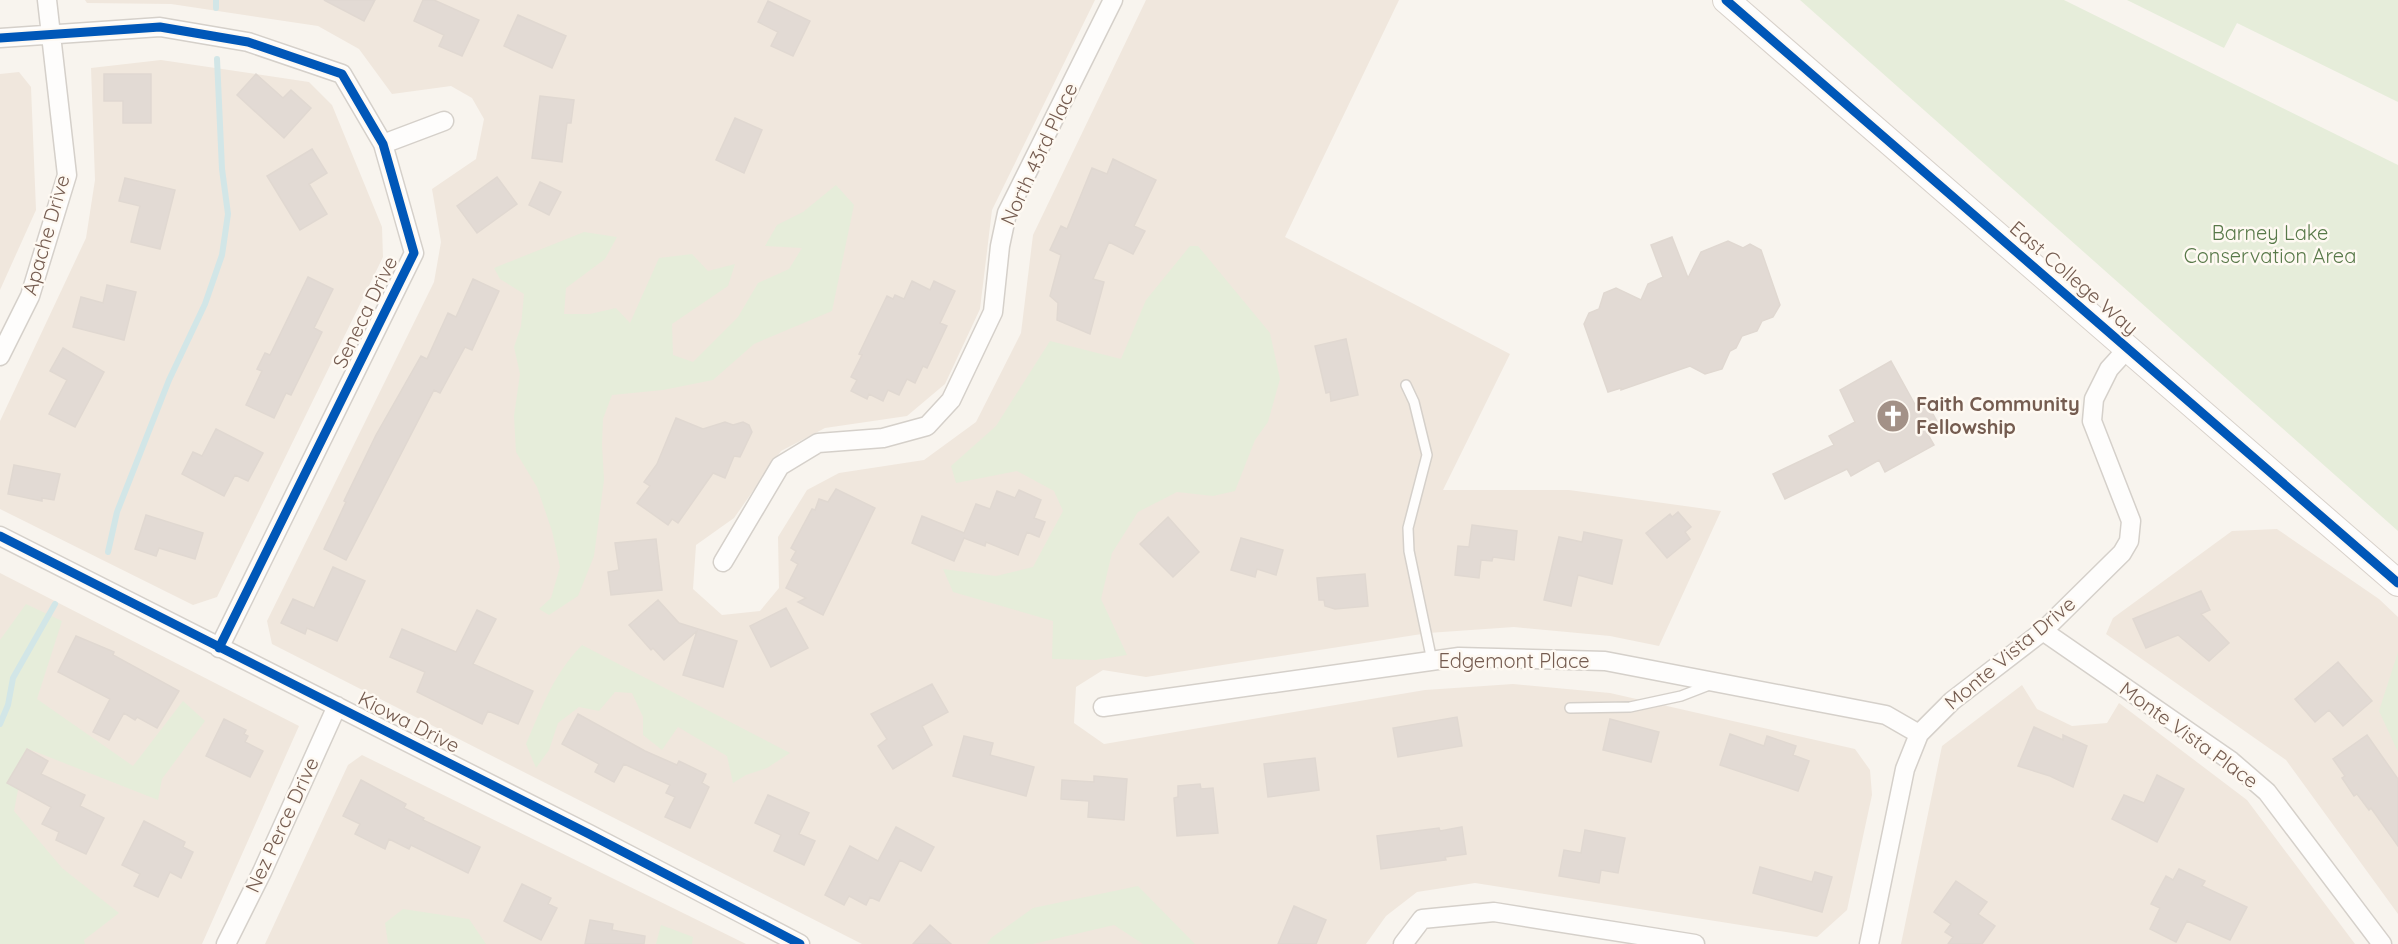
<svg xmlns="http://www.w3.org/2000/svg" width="2398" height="944" font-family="Quicksand,sans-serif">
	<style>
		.residential { fill: #f0e7dd }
		.green { fill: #e6edda }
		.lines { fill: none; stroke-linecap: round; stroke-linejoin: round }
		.stream { stroke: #d2e6e7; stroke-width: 6 }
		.building { fill: #e2dad4; stroke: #e0d8d1; stroke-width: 1.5 }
		.lane-casing { stroke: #d5d0ca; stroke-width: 12 }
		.street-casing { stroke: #d5d0ca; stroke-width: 21 }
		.secondary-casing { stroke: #d8d1ca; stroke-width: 28 }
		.lane { stroke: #fefdfc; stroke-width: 9 }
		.street { stroke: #fefdfc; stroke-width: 18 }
		.secondary { stroke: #fefdfc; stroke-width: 26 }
		.cycleway-casing { stroke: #fef9f2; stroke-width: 13 }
		.cycleway { stroke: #0057b8; stroke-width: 9 }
		.labels { text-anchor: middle; stroke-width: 5; stroke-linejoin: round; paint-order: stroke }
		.street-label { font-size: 20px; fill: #755c50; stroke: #fef9f2 }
		.park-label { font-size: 20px; fill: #587949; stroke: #fef9f2 }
		.poi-label { font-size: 20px; font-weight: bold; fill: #755c50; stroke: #fef9f2; text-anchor: start }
	</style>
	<rect width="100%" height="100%" fill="#f8f4ee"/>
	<path class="residential" d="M85 0H1095L992 210 980 309 945 384 907 416 825 428 781 451 734 518 696 545 693 589 722 615 760 611 779 588 778 537 807 490 839 473 924 460 976 422 1021 333 1033 235 1146 0H1399L1285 237 1510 354 1443 490H1569L1721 511 1659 646 1610 636 1514 627 1428 633 1146 677 1103 670 1076 687 1074 723 1104 744 1425 690 1513 684 1610 693 1855 749 1870 770 1872 795 1847 910 1817 937 1475 883 1417 892 1386 916 1366 944H862L272 644 267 621 434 282 441 242 432 189 476 159 484 119 472 98 451 86 392 94 359 49 318 26 171 4 87 3Z
		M161 60 309 82 332 105 382 227 383 257 217 597 193 605 0 509V421L86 238 95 180 91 68Z
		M19 72 31 87 36 210 0 290V74Z
		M2277 529 2379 599 2398 617V914L2286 760 2106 634 2113 618 2232 531Z
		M0 573 299 726 202 944H0Z
		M2022 685 2037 709 2072 726 2107 723 2119 703 2247 800 2355 944H1901L1942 746Z
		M362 755 746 944H265L348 765Z"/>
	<path class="green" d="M1800 0H2064L2398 165V531Z
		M2127 0H2398V102L2237 23 2224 48Z
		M836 185 854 205 832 311 754 344 713 380 663 390 612 395 603 419 602 445 604 480 594 556 578 596 549 615 539 609 551 598 560 567 552 531 537 487 516 452 514 416 520 374 514 347 521 326 524 294 500 279 494 268 584 232 617 237 605 259 566 288 564 314H590L616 308 630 323 659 258 692 254 708 271 735 264 728 286 672 324 673 355 693 362 738 317 758 283 789 269 802 248 765 246 777 225 803 212Z
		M1190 246H1198L1270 333 1280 379 1268 422 1255 440 1235 491 1213 496 1177 492 1138 512 1112 553 1101 599 1127 655 1095 660 1052 659 1053 621 953 592 943 569 996 576 1033 567 1063 511 1054 491 1017 471 956 483 951 466 996 426 1050 341 1121 359 1146 300Z
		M26 604 62 621 37 699 133 766 183 701 205 721 162 779 158 800 26 748 14 811 62 868 119 913 84 940 85 944H0V640Z
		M582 645 790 753 767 768 746 775 733 783 727 756 678 727 662 750 643 735V717L632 693 615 692 599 711 579 707 558 723 549 750 536 768 526 744C543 705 553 675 582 645Z
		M2398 652V752L2379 711Z
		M1138 886 1195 944H1143L1114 925 1033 944H987L991 938 1033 908Z
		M403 909 469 919 486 944H390L388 943 385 923Z
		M661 925 693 937 692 944H656Z"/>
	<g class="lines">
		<path class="stream" d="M216 8V0
			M108 552 117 512 169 380 205 304 222 255 228 214 222 169 217 59
			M0 724 8 705 13 678 55 604"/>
	</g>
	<path class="building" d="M324 0H375L364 21Z
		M423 0H434L479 20 462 56 439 46 444 35 414 21Z
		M768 1 810 21 793 56 771 46 778 32 758 22Z
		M518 15 566 36 552 68 504 46Z
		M104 74H151V123H123V101H104Z
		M256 74 283 98 291 90 311 108 284 138 237 95Z
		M540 96 574 100 571 123H567L562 162 532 158Z
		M735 118 762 130 744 173 716 160Z
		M312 149 327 173 309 184 327 214 300 230 267 176Z
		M1113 159 1156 180 1134 226 1145 231 1133 254 1109 242 1093 279 1104 282 1090 334 1057 320 1058 303 1050 296 1061 255 1050 250 1061 226 1067 229 1092 168 1107 174Z
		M497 177 517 204 477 233 457 206Z
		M125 178 175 190 160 249 131 242 140 206 119 201Z
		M540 182 561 192 549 215 529 205Z
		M1672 237 1688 278 1701 252 1728 241 1743 248 1750 244 1761 250 1780 305 1773 317 1762 321 1757 331 1742 336 1736 348 1730 351 1722 369 1705 374 1690 366 1621 390V388L1608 392 1584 324 1589 313 1599 309 1604 293 1616 288 1641 300 1648 284 1663 277 1651 245Z
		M308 277 333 289 314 328 322 332 291 395 286 393 274 418 246 405 262 371 257 369 265 353 270 355Z
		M473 279 499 291 472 350 465 347 440 393 434 390 346 560 324 549 346 502 344 501 376 435 421 356 427 359 448 313 456 317Z
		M912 281 930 290 934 281 955 291 940 323 947 326 927 368 923 366 915 383 907 379 899 395 888 390 883 401 869 394 867 399 851 391 857 380 851 377 862 355 859 354 887 296 893 299 895 295 904 299Z
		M107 285 136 292 124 340 73 327 81 297 103 303Z
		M1346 339 1358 395 1331 401 1330 392 1326 393 1315 346Z
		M63 348 104 372 75 427 49 414 67 380 50 371Z
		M1891 361 1918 410 1928 405 1940 427 1927 433 1934 445 1885 472 1879 460 1851 476 1847 469 1785 499 1773 474 1834 445 1829 436 1855 422 1840 390Z
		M676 418 703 429 725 422 733 425 743 422 749 425 752 432 740 457 734 456 725 478 713 473 678 523 672 519 668 525 637 503 650 486 644 482 657 464Z
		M216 429 263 453 248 481 235 475 224 496 182 474 193 452 202 456Z
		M14 465 60 474 54 500 42 498V501L8 494Z
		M836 489 875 508 823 615 798 602 806 598 786 588 798 564 791 560 796 551 791 548 812 509 815 510 819 499 828 502Z
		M1019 490 1041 500 1034 518 1045 522 1039 537 1027 532 1018 555 986 542 985 546 964 538 954 561 912 543 922 516 964 533 976 504 990 509 997 491 1015 498Z
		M1678 512 1691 527 1685 532 1690 539 1667 558 1646 533 1670 514 1672 517Z
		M146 515 203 533 195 559 159 548 156 556 135 549Z
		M1168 517 1199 552 1173 577 1140 544Z
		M1472 525 1517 531 1514 560 1493 557 1492 561 1481 560 1479 578 1455 575 1458 546 1469 547Z
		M1584 532 1622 540 1612 584 1578 575 1571 606 1544 600 1559 537 1582 542Z
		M1241 538 1283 550 1276 575 1257 569 1255 577 1231 570Z
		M656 539 662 590 611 595 608 572 619 570 615 543Z
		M333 567 365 581 337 641 307 628 305 634 281 623 293 599 314 608Z
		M1365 574 1368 606 1335 609 1325 606 1324 600H1319L1317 578Z
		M2201 591 2210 610 2201 614 2229 643 2209 661 2178 635 2146 648 2133 619Z
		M658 600 679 623 737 641 723 687 683 675 697 631 664 660 653 648 651 650 629 625Z
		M786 608 808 648 771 667 750 626Z
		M477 610 496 619 473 664 533 691 518 724 488 711 482 724 417 692 425 672 390 657 402 629 456 652Z
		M76 636 114 652 113 655 179 691 157 728 137 717 135 720 124 713 109 740 93 732 110 699 58 672Z
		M2338 662 2372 701 2343 726 2329 710 2315 722 2295 699Z
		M932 684 948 712 922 726 932 745 893 769 878 746 887 739 871 714Z
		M578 714 645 751 677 765 679 761 706 774 702 783 709 787 690 828 665 817 675 797 666 793 670 785 624 764 614 782 595 772 599 764 562 744Z
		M1457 717 1462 746 1398 757 1393 728Z
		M224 719 246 730 244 734 248 736 245 742 263 751 250 777 206 756Z
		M1610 719 1659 732 1651 762 1603 750Z
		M2034 727 2063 740V735L2087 746 2073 787 2050 776 2018 766Z
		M1730 734 1764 746 1767 736 1796 746 1793 755 1809 761 1798 791 1720 765Z
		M2367 735 2398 779V846L2371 808 2369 810 2357 794 2354 796 2342 778 2345 776 2333 759Z
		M964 736 993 743 990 755 1034 767 1026 796 953 776Z
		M27 749 48 761 41 774 85 795 80 806 104 818 86 854 56 840 59 832 42 824 51 807 7 783Z
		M1315 758 1319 790 1268 797 1264 764Z
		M2157 775 2184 789 2157 842 2112 819 2124 795 2144 803Z
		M1094 776 1127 779 1124 820 1088 817 1089 801 1061 799 1062 780 1094 782Z
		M361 780 406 804 404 808 424 818 423 820 480 847 468 873 411 845 409 849 389 839 385 849 355 834 360 824 343 816Z
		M1200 784 1201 789 1213 788 1218 833 1177 836 1174 798 1178 797V786Z
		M768 795 809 813 799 834 815 841 804 865 774 851 781 835 755 823Z
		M144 821 185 842 183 847 193 852 181 878 170 872 158 897 134 886 140 874 122 865Z
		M896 827 934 847 921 871 900 860 879 901 870 897 866 905 849 896 844 905 825 895 850 846 878 861Z
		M1462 827 1466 854 1445 857 1446 860 1381 869 1377 836 1439 828 1440 831Z
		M1585 830 1625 838 1618 873 1601 870 1599 883 1559 876 1564 850 1581 853Z
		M1760 867 1812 882 1815 872 1832 877 1822 912 1753 893Z
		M2179 869 2205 881 2202 886 2247 907 2230 940 2187 921 2176 942 2150 929 2160 908 2151 904 2166 876 2173 880Z
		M1956 881 1987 902 1978 914 1995 926 1982 944H1948L1953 937 1945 932 1951 924 1934 912Z
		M522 884 551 898 548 904 557 908 541 940 504 921Z
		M1294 906 1326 920 1316 944H1278Z
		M590 920 613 924 612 930 645 936 644 944H585Z
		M930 925 951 944H913Z"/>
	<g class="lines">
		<g class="lane-casing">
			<path id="lane" d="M1406 385 1414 402 1427 455 1408 528 1409 551 1432 661
				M1570 708 1630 707 1681 696 1712 684"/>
		</g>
		<g class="street-casing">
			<path id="street" d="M0 38 160 27 248 42 342 74 383 144 414 253 219 648
				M383 144 444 121
				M0 356 30 296 67 175 47 0
				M0 536 589 834 800 944
				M723 562 780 466 818 443 883 438 927 426 951 400 993 312 1000 246 1007 213 1113 0
				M2043 631 2231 761 2267 792 2382 944
				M1103 707 1459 657 1605 661 1886 715 1919 734
				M226 944 262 872 337 706
				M1403 944 1422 919 1494 912 1695 944
				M1869 944 1905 769 1919 734 1952 701 2043 631 2122 553 2129 541 2131 521 2092 421 2094 399 2109 369 2128 348"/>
		</g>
		<g class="secondary-casing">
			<path id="secondary" d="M1726 0 2398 583"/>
		</g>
		<use href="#lane" class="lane"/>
		<use href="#street" class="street"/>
		<use href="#secondary" class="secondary"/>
		<g class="cycleway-casing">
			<path id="cycleway" d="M1726 0 2398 583
				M0 38 160 27 248 42 342 74 383 144 414 253 219 648
				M0 536 589 834 800 944"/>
		</g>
		<use href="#cycleway" class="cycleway"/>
	</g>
	<defs>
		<g id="church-disc" transform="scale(1.725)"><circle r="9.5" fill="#a39187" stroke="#fef9f2"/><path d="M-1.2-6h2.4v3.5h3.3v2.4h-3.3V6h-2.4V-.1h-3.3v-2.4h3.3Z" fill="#fff"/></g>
	</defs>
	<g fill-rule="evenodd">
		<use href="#church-disc" x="1893" y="416"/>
	</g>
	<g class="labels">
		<g class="street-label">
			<text transform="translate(1039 154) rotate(-65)" y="7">North 43rd Place</text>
			<text transform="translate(46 235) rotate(-74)" y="7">Apache Drive</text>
			<text transform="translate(2074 278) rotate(41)" y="7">East College Way</text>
			<text transform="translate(365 312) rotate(-64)" y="7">Seneca Drive</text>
			<text transform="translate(2010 653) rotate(-40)" y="7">Monte Vista Drive</text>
			<text x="1514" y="668">Edgemont Place</text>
			<text transform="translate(409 722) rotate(27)" y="7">Kiowa Drive</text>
			<text transform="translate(2189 735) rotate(36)" y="7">Monte Vista Place</text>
			<text transform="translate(282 825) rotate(-65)" y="7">Nez Perce Drive</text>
		</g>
		<g class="park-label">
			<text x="2270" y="240">Barney Lake<tspan x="2270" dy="23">Conservation Area</tspan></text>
		</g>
		<g class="poi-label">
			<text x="1916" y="411">Faith Community<tspan x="1916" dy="23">Fellowship</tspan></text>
		</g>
	</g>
</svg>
